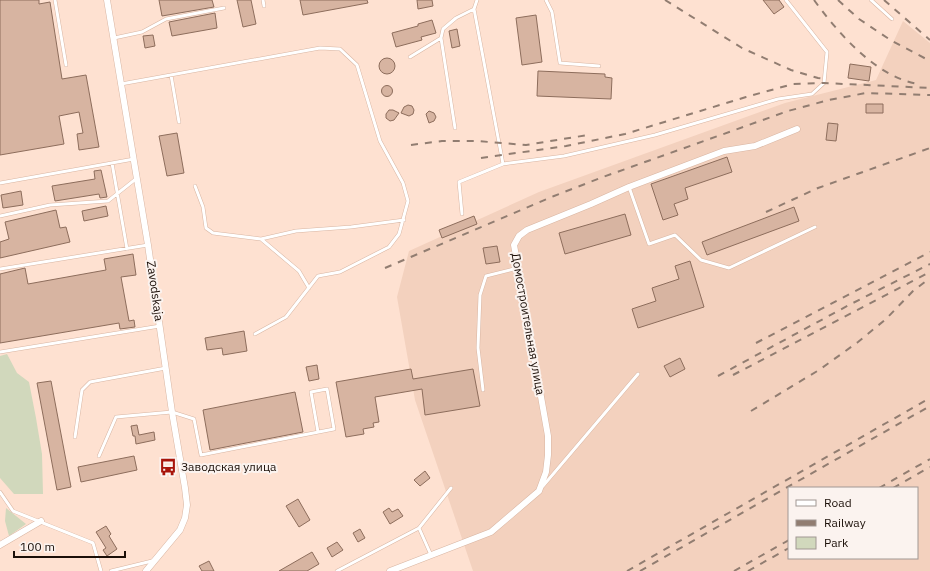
<svg xmlns="http://www.w3.org/2000/svg" width="930" height="571" font-family="'IBM Plex Sans',sans-serif">
	<style>
		.built { fill: #f3d1be; fill-rule: evenodd }
		.green { fill: #d1d8bc }
		.building { fill: #d7b4a1; stroke: #8d6d5c }
		.lines { fill: none; stroke-linecap: round; stroke-linejoin: round }
		.service-casing { stroke: #d8b5a2; stroke-width: 4 }
		.minor-casing { stroke: #d8b5a2; stroke-width: 7 }
		.service { stroke: #fff; stroke-width: 3 }
		.minor { stroke: #fff; stroke-width: 6 }
		.rail { stroke: #917d71; stroke-width: 2; stroke-dasharray: 7 7; stroke-linecap: butt }
		.labels { text-anchor: middle; stroke-width: 4; stroke-linejoin: round; paint-order: stroke }
		.street-label { font-size: 12px; fill: #1b0f08; stroke: #fbf3ef }
		.poi-label { font-size: 12px; fill: #1b0f08; stroke: #fbf3ef; text-anchor: start }
	</style>
	<rect width="100%" height="100%" fill="#fee1d1"/>
	<path class="built" d="M903 21 930 43V571H473L415 400 397 297 409 251 539 192 785 103 876 80ZM789 488H917V558H789Z"/>
	<path class="green" d="M7 354 17 373 29 382 36 418 42 454 43 494H14L0 478V356Z
		M6 508 26 524 9 536 5 521Z"/>
	<path class="building" d="M0 0H39V4L50 2 62 79 86 75 99 147 79 150 77 134 83 133 79 112 59 116 64 144 0 155Z
		M159 0H212L214 7 162 16Z
		M237 0H251L256 24 243 27Z
		M300 0H367L368 3 303 15Z
		M417 0H432L433 6 418 9Z
		M763 0H779L784 7 774 14Z
		M215 13 217 28 172 36 169 22Z
		M536 15 542 62 522 65 516 18Z
		M432 20 436 33 421 37 422 40 396 47 392 33 418 26V24Z
		M457 29 460 46 452 48 449 31Z
		M153 35 155 46 145 48 143 36Z
		M379 66a8 8 0 1 1 16 0a8 8 0 1 1-16 0Z
		M850 64 871 67 869 81 848 78Z
		M538 71 605 74V77L612 78 611 99 537 96Z
		M381.5 91a5.5 5.5 0 1 1 11 0a5.5 5.5 0 1 1-11 0Z
		M866 104H883V113H866Z
		M408 105 412 106 414 110 413 114 409 116 401 113 404 107Z
		M389 110H393L399 113 394 120 390 121 386 118V114Z
		M429 111 434 113 436 117 434 121 429 123 426 114Z
		M828 123 838 124 836 141 826 140Z
		M177 133 184 173 167 176 159 136Z
		M727 157 732 172 685 188 688 199 674 204 678 215 663 220 651 184Z
		M101 170 107 197 100 198 99 194 55 201 52 186 95 179 94 171Z
		M21 191 23 205 3 208 1 195Z
		M106 206 108 216 84 221 82 211Z
		M794 207 799 221 707 255 702 242Z
		M56 210 60 228 66 227 70 242 0 258V242L9 239 5 222Z
		M625 214 631 235 565 254 559 233Z
		M474 216 477 224 442 238 439 230Z
		M497 246 500 262 486 264 483 248Z
		M133 254 136 275 121 277 129 321 134 320 135 327 120 329 119 323 0 343V274L25 268 28 284 106 270 104 259Z
		M690 261 704 307 638 328 632 309 656 301 652 288 679 279 675 266Z
		M244 331 247 351 223 355 222 348 207 350 205 338Z
		M680 358 685 369 670 377 664 366Z
		M317 365 319 379 309 381 306 367Z
		M411 369 413 379 473 369 480 406 425 415 422 389 375 397 379 422 373 423 374 427 363 429 364 434 346 437 336 382Z
		M51 381 71 487 57 490 37 383Z
		M295 392 303 432 210 450 203 410Z
		M137 425 139 435 154 432 155 440 136 444 135 436H133L131 426Z
		M134 456 137 470 81 482 78 467Z
		M425 471 430 478 420 486 414 480Z
		M298 499 310 520 299 527 286 506Z
		M389 508 392 512 398 509 403 516 390 524 383 512Z
		M106 526 111 534 109 536 117 549 107 556 103 550 106 548 96 532Z
		M360 529 365 538 358 542 353 533Z
		M337 542 343 550 332 557 327 548Z
		M312 552 319 564 307 571H279Z
		M209 561 214 571H202L199 566Z"/>
	<g class="lines">
		<g class="service-casing">
			<path id="service" d="M55 0 66 65
				M263 0 264 6
				M477 0 474 9 503 164
				M546 0 552 12 560 63 599 66
				M871 0 892 19
				M114 38 142 32 166 19 224 8
				M410 57 441 38
				M171 75 179 122
				M121 84 320 48 340 49 357 65 380 141 403 183 408 201 399 234 389 247 340 272 318 276 286 317 255 334
				M455 128 441 38 443 29 456 18 474 9
				M112 163 127 249
				M0 183 134 159
				M195 186 203 207 206 228 213 233 261 239 296 231 351 227 404 220
				M629 187 649 244 675 235 701 260 729 268 815 227
				M462 214 459 182 503 164 564 156 655 135 778 99 812 94 824 83 827 52 786 0
				M0 216 50 205 108 201 137 178
				M261 239 299 271 309 288
				M0 269 148 245
				M0 352 160 326
				M483 390 478 348 480 295 486 276 518 268
				M75 437 82 390 90 382 166 368
				M99 456 116 417 172 412 194 419 201 455 334 429 327 389 311 392 318 432
				M543 486 638 374
				M0 492 13 511 93 543 101 571
				M419 528 451 488
				M111 571 152 561
				M337 571 419 528 431 555"/>
		</g>
		<g class="minor-casing">
			<path id="minor" d="M107 0 148 245 172 412 185 488 187 505 185 518 180 530 146 571
				M0 545 41 521
				M390 571 491 532 539 491 546 472 548 455V436L514 245 519 236 527 230 591 204 629 187 724 151 755 146 797 129"/>
		</g>
		<use href="#service" class="service"/>
		<use href="#minor" class="minor"/>
		<path class="rail" d="M665 0 742 48 791 70 818 78 827 79
			M814 0C838 33 876 77 918 84
			M838 0 859 19 892 41 930 61
			M884 0 930 40
			M411 145 442 141H477L526 145 588 135
			M481 158 566 146 625 134 746 97 793 84 824 83 930 88
			M766 212 818 188 930 148
			M385 268 554 196 603 177 788 111 829 100 866 93 930 95
			M756 343 930 252
			M733 375 930 272
			M718 376 849 305 930 264
			M751 411 819 370 858 342 886 319 913 291 930 278
			M879 488 930 459
			M893 488 930 467
			M627 571 930 398
			M640 571 930 406
			M734 571 789 540
			M748 571 789 548"/>
	</g>
	<defs>
		<g id="bus-bare" transform="scale(1.38)"><path d="M-5-6H5V4H4V6H2V4H-2V6H-4V4H-5ZM-3.5-4V0h7V-4ZM-3.5 1.2v1.5H-2V1.2ZM2 1.2v1.5H3.5V1.2Z" fill="#a8150b" stroke="#fbf3ef" stroke-width="2.5" paint-order="stroke"/></g>
	</defs>
	<g fill-rule="evenodd">
		<use href="#bus-bare" x="168" y="467"/>
	</g>
	<g class="labels">
		<g class="street-label">
			<text transform="translate(155 291) rotate(82)" y="4">Zavodskaja</text>
			<text transform="translate(528 324) rotate(80)" y="4">Домостроительная улица</text>
		</g>
		<g class="poi-label">
			<text x="181" y="471">Заводская улица</text>
		</g>
	</g>
	<rect x="788" y="487" width="130" height="72" fill="#fbf3ef" stroke="#a19893"/>
	<rect x="796" y="500" width="20" height="6" fill="#ffffff" stroke="#a19893"/>
	<text x="824" y="507" font-size="12" fill="#1b0f08">Road</text>
	<rect x="796" y="520" width="20" height="6" fill="#917d71" stroke="#a19893"/>
	<text x="824" y="527" font-size="12" fill="#1b0f08">Railway</text>
	<rect x="796" y="537" width="20" height="12" fill="#d1d8bc" stroke="#a19893"/>
	<text x="824" y="547" font-size="12" fill="#1b0f08">Park</text>
	<path d="M14 551v6h111v-6" fill="none" stroke="#1b0f08" stroke-width="2"/>
	<text x="20" y="551" font-size="12" fill="#1b0f08" stroke="#fbf3ef" stroke-width="3" paint-order="stroke">100 m</text>
</svg>
